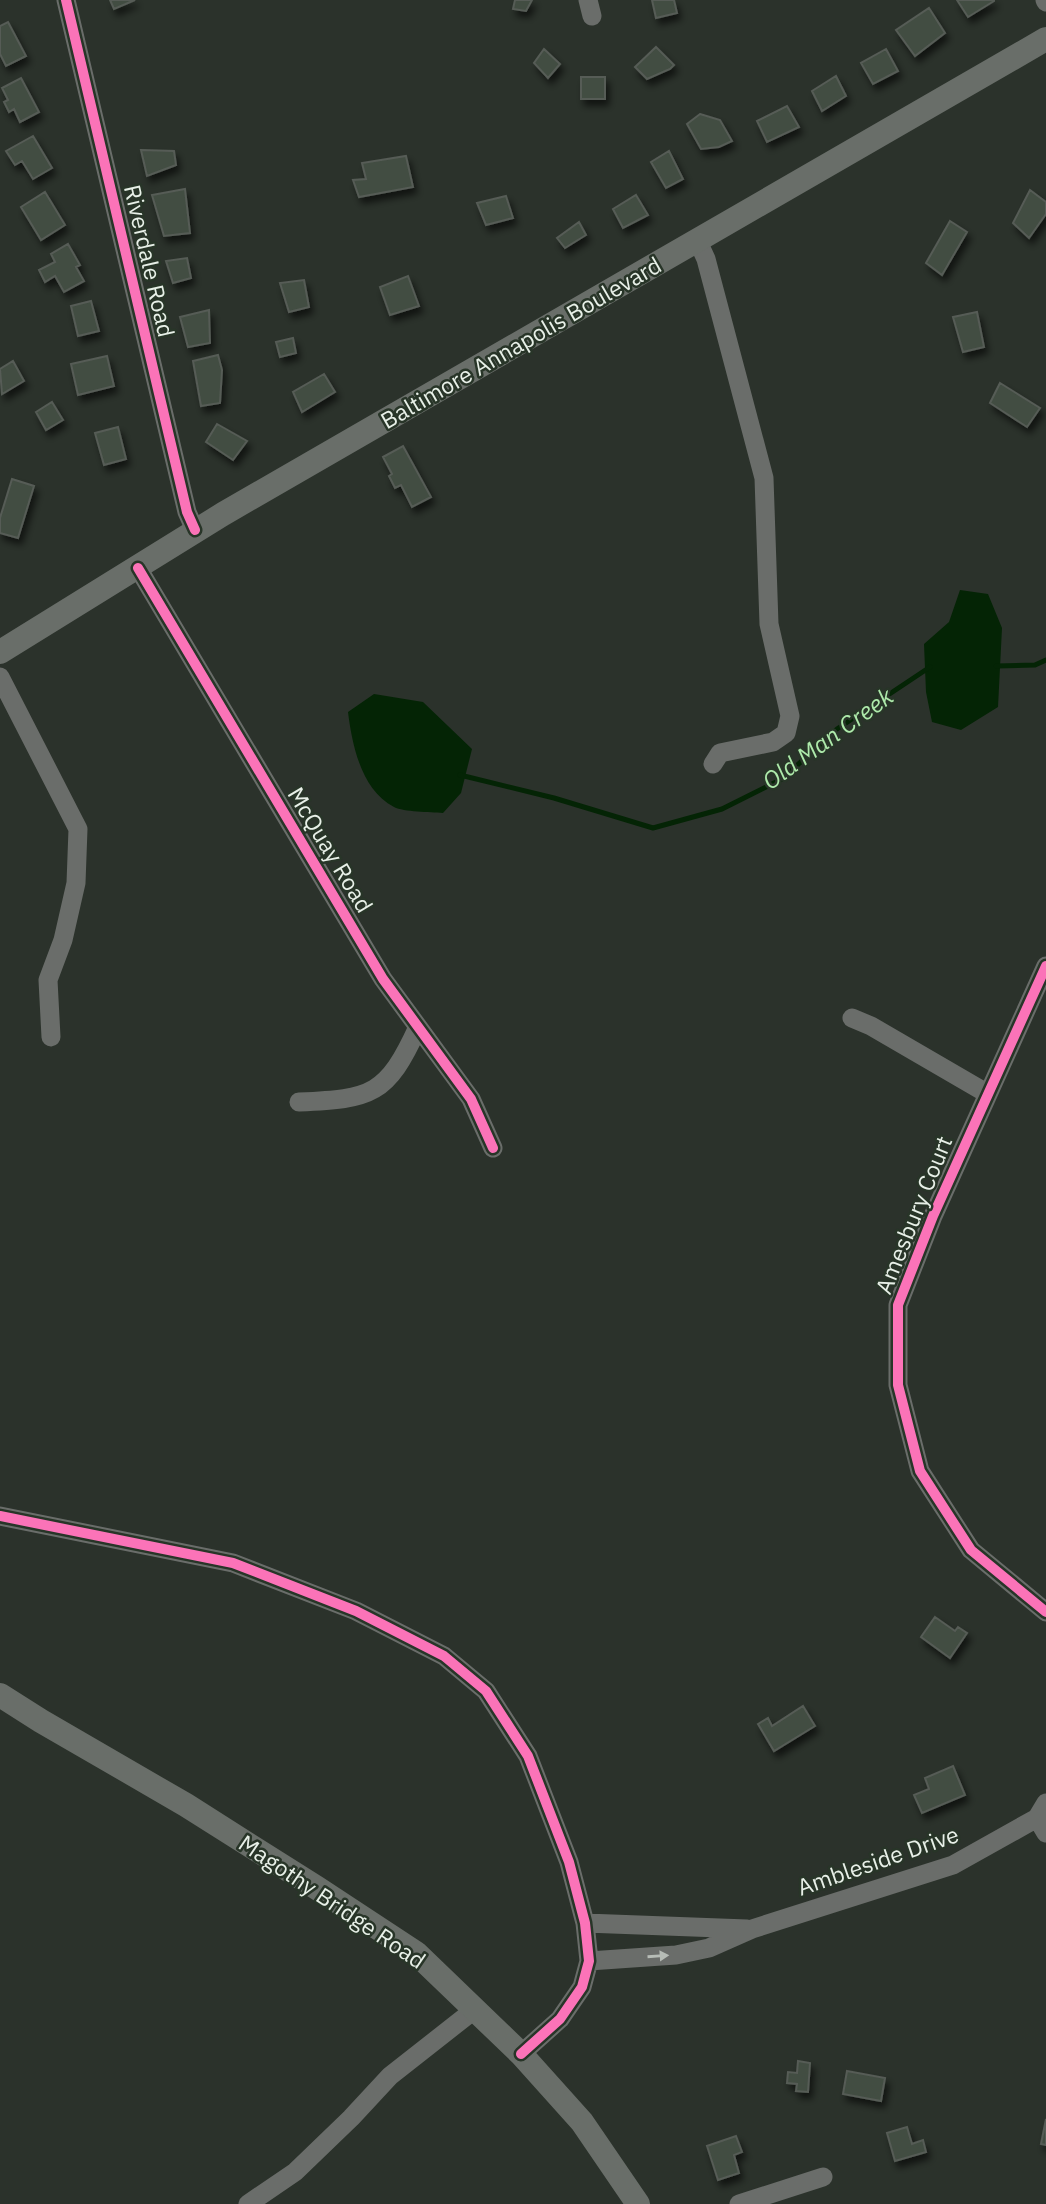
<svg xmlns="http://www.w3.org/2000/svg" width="1046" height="2204" font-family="'IBM Plex Sans',sans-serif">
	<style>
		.water { fill: #042405 }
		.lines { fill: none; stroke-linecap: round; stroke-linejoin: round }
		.stream { stroke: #042405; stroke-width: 5 }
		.building { fill: #424d42; stroke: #565c56; stroke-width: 2; filter: url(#shadow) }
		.minor { stroke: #6a6d6a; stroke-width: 19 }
		.major { stroke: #696e69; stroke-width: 24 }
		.cycleway-casing { stroke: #283528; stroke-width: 15 }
		.cycleway { stroke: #fb73b8; stroke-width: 10 }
		.oneway { fill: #b6bcb6 }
		.labels { text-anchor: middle; stroke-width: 5; stroke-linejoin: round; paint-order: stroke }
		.street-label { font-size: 23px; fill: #e8f0e8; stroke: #283528 }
		.water-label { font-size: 24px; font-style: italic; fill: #aeeaab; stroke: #283528 }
	</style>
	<defs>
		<filter id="shadow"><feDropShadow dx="3.5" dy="6" stdDeviation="3.5" flood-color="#0009"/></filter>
	</defs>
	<rect width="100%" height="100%" fill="#2b322b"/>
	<path class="water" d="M960 590 988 594 1002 628 998 707 961 730 932 722 926 692 924 644 949 622Z
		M374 694 423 702 472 749 461 793 443 813C430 812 404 812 394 807 361 790 352 744 348 712Z"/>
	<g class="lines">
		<path class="stream" d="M996 666 1035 665 1046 660
			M460 775 554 798 653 828 722 809 782 779 837 729 930 667"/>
	</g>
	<path class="building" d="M110 0H135L114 9Z
		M515 0H532L526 11 513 9Z
		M652 0H674L677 13 656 18Z
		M957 0H994V1L968 17Z
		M929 8 945 33 915 56 896 30Z
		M8 22 26 56 6 66 0 54V26Z
		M656 47 674 65 670 69 647 79 635 67Z
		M544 49 560 64 548 78 534 63Z
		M886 49 898 71 873 84 861 63Z
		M836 76 846 96 822 111 812 91Z
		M581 77H605V99H581Z
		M21 78 39 112 20 122 14 109 9 112 4 102 8 100 2 88Z
		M787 106 799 127 767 142 757 121Z
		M700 114 720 120 732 141 719 147 701 149 687 124Z
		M33 136 52 168 33 179 22 161 15 165 6 151Z
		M141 150 174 151 176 165 147 176Z
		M669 151 683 179 666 188 651 162Z
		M406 156 413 187 359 197 353 180 366 179 362 163Z
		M185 189 190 233 164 236 152 195Z
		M1030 190 1046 202V214L1029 238 1013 223Z
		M45 192 65 225 41 240 21 207Z
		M636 195 648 215 623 228 613 209Z
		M506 196 513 218 486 225 477 203Z
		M950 221 967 232 942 275 926 263Z
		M579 222 586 235 565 248 557 238Z
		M68 244 80 265 76 267 84 281 64 292 55 276 45 282 39 270 55 262 51 254Z
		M187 258 191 278 173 283 166 261Z
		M408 276 419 306 390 315 380 287Z
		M304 280 309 307 289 312 280 283Z
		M91 301 99 331 78 336 71 306Z
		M209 310 210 343 188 347 180 317Z
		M977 312 984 347 963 352 953 317Z
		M293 338 296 353 280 357 276 342Z
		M218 355 222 370 220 403 201 406 193 361Z
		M107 356 114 386 78 395 71 364Z
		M13 361 24 381 2 394 0 369Z
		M324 374 335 392 302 412 293 392Z
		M1000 383 1040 408 1027 427 990 403Z
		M52 402 63 420 46 430 36 412Z
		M217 424 247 441 233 460 206 442Z
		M118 427 126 459 104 465 95 433Z
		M403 446 431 497 412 507 401 485 395 488 389 476 392 474 383 457Z
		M12 479 34 486 18 538 0 533V518Z
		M935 1617 955 1631 958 1627 967 1633 950 1658 921 1637Z
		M803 1706 815 1726 774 1751 758 1724 768 1718 772 1726Z
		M953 1766 965 1795 922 1813 914 1795 929 1789 925 1778Z
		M798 2061 810 2063 808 2092 796 2091 797 2084 787 2083 788 2072 797 2073Z
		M847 2071 885 2078 881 2101 843 2094Z
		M1046 2119V2145L1041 2144Z
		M907 2127 912 2144 923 2140 926 2152 895 2161 887 2133Z
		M736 2136 742 2152 734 2155 739 2173 718 2180 707 2146Z"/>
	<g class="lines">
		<path class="minor" d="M66 0 187 512 195 530
			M588 0 592 16
			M1045 0 1046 2
			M695 242 700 246 706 259 764 478 769 624 790 716 786 733 773 742 720 753 713 764
			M138 568 383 979 471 1099 493 1148
			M0 677 78 829 76 883 63 940 48 980 51 1037
			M1046 966 933 1216 898 1305V1385L920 1471 971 1550 1046 1612
			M852 1018 871 1026 988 1094
			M299 1102C372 1099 387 1095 418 1027
			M0 1516 233 1563 356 1611 444 1656 486 1691 528 1756 569 1862 585 1923 589 1961 582 1987 560 2019 521 2054
			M1037 1818 1046 1833
			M585 1923 747 1929
			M589 1961 676 1955 709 1948 752 1929 953 1865 1037 1818 1046 1803
			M248 2204 295 2172 351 2118 390 2076 474 2010
			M739 2204 823 2177"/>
		<path class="major" d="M0 652 223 514 1046 39
			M0 1695 41 1721 186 1805 317 1888 416 1953 521 2054 582 2122 638 2204"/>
		<g class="cycleway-casing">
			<path id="cycleway" d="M66 0 187 512 195 530
				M138 568 383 979 471 1099 493 1148
				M1046 966 933 1216 898 1305V1385L920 1471 971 1550 1046 1612
				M0 1516 233 1563 356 1611 444 1656 486 1691 528 1756 569 1862 585 1923 589 1961 582 1987 560 2019 521 2054"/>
		</g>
		<use href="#cycleway" class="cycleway"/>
	</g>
	<defs><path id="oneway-solid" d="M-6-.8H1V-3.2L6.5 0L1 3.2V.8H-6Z" transform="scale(1.75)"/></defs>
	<use class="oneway" href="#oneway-solid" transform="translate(658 1956) rotate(-4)"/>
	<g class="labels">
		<g class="street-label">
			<text transform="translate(149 261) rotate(77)" y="8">Riverdale Road</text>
			<text transform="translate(521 343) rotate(-30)" y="8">Baltimore Annapolis Boulevard</text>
			<text transform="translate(330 850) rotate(59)" y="8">McQuay Road</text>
			<text transform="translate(914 1215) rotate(-68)" y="8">Amesbury Court</text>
			<text transform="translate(878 1861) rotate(-19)" y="8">Ambleside Drive</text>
			<text transform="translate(332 1902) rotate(34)" y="8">Magothy Bridge Road</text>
		</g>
		<g class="water-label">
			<text transform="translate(828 739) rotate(-36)" y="8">Old Man Creek</text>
		</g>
	</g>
</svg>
